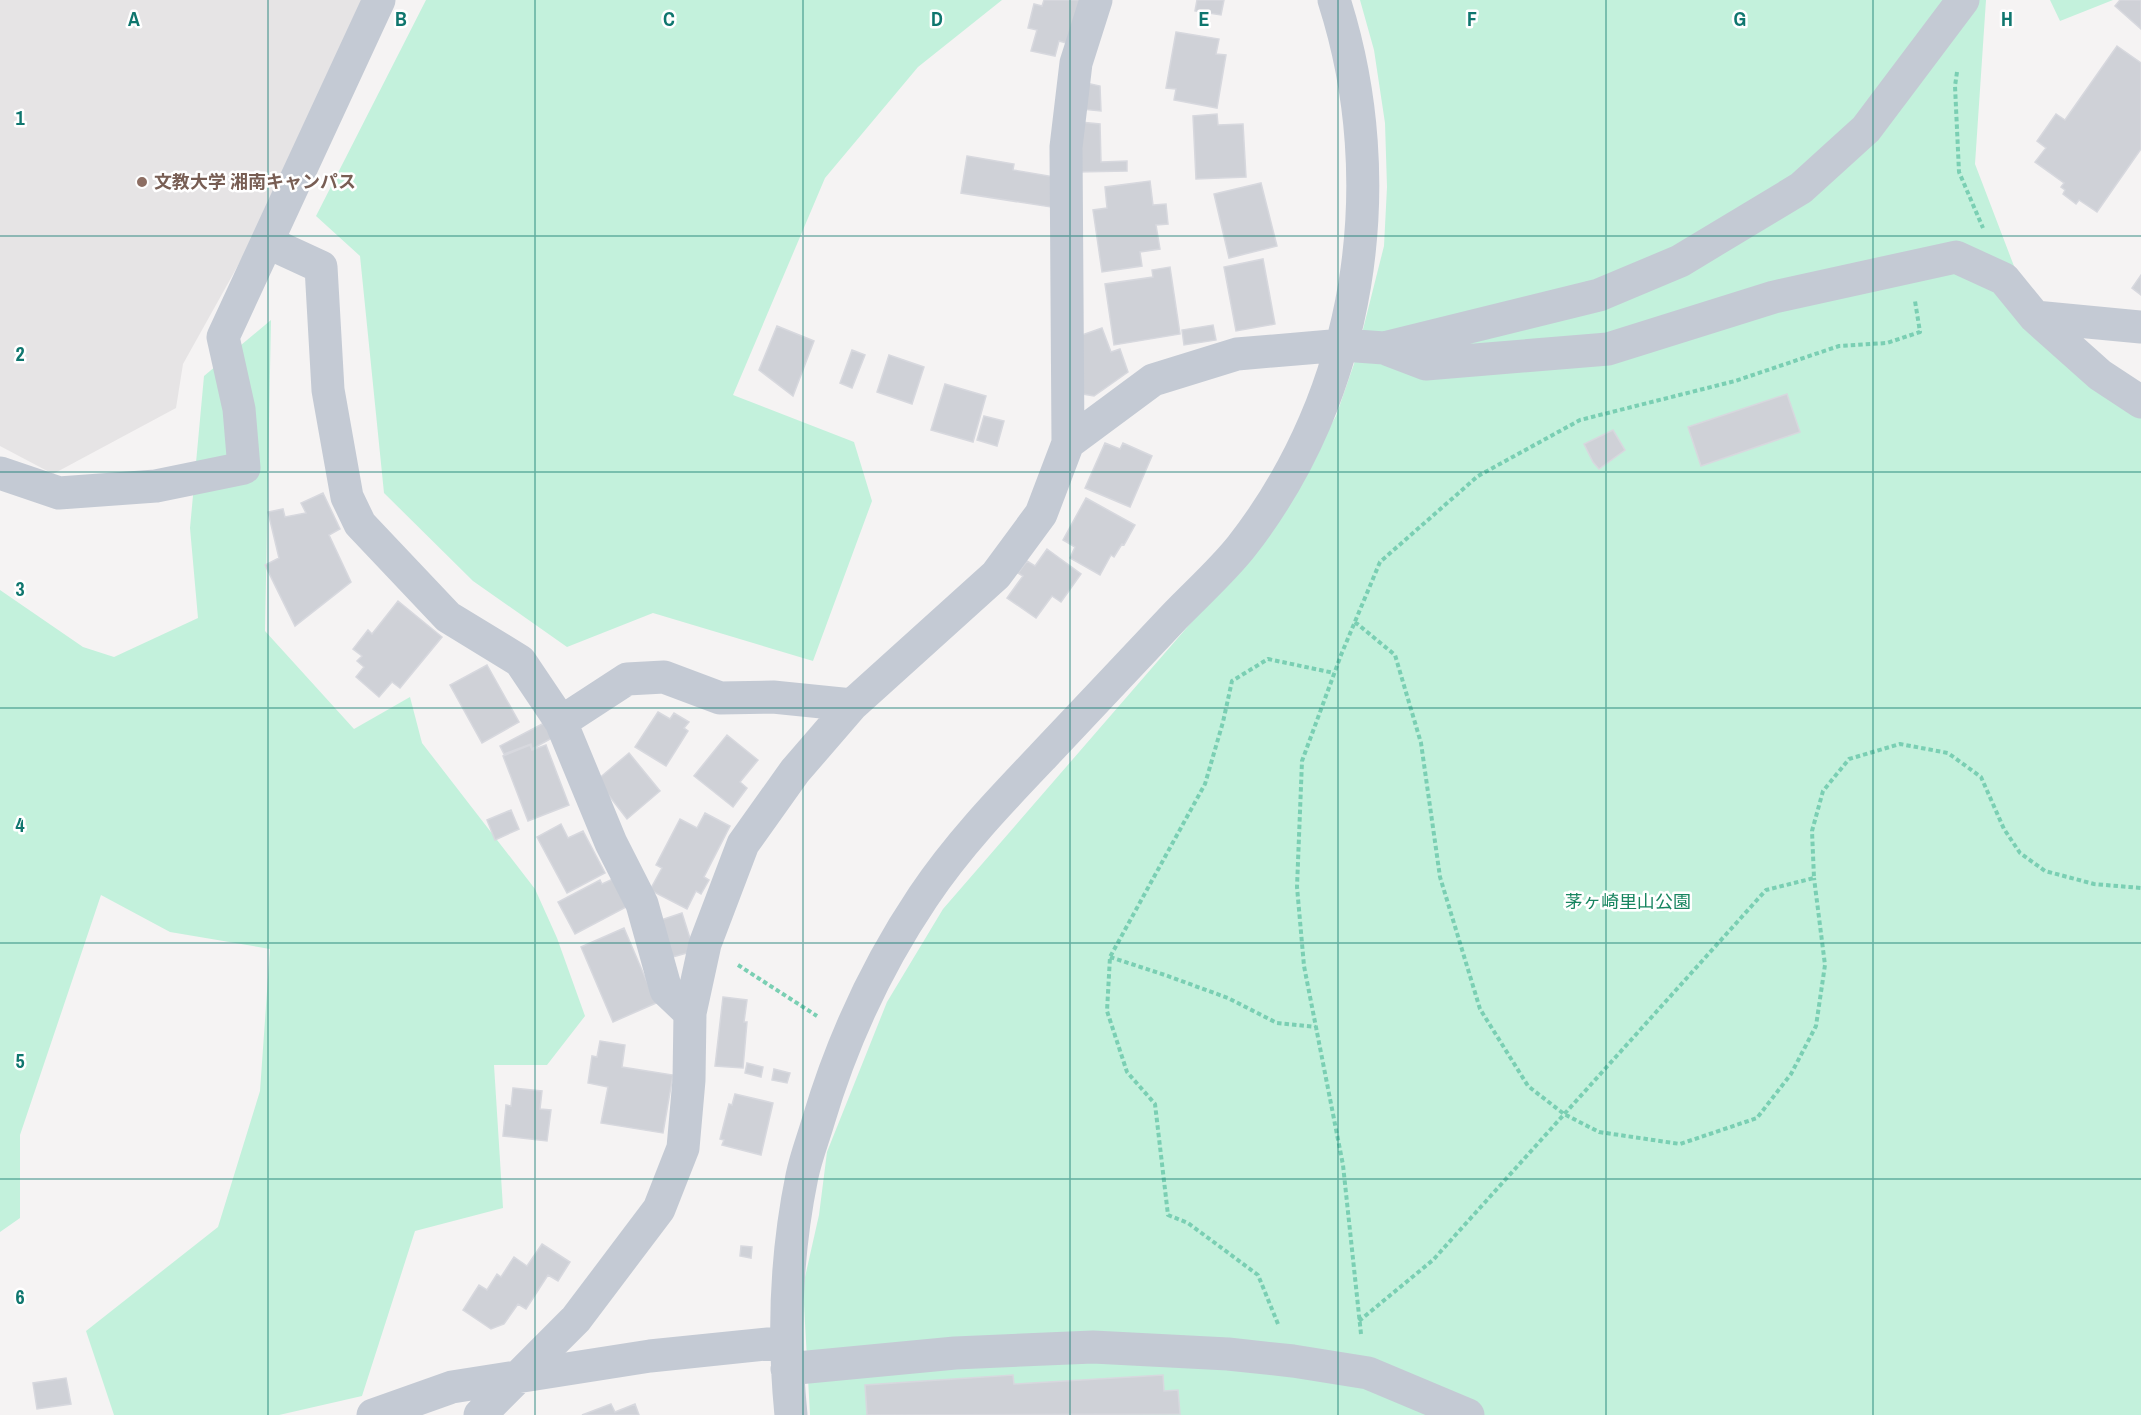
<svg xmlns="http://www.w3.org/2000/svg" width="2141" height="1415" font-family="'Archivo Narrow','Noto Sans JP',sans-serif">
	<style>
		.education { fill: #e6e4e5 }
		.green { fill: #c3f1dc }
		.building { fill: #cfd1d7; stroke: #d7d8de; stroke-width: 1.5 }
		.lines { fill: none; stroke-linecap: round; stroke-linejoin: round }
		.path { stroke: #7acfb3; stroke-width: 4; stroke-dasharray: 4.5 3; stroke-linecap: butt }
		.minor { stroke: #c4cad4; stroke-width: 33 }
		.grid { fill: none; stroke: #0f766e; stroke-width: 1.5; stroke-opacity: 0.55 }
		.education-dot { fill: #8d6e63; stroke: #fff; stroke-width: 2 }
		.labels { text-anchor: middle; stroke-width: 5; stroke-linejoin: round; paint-order: stroke }
		.education-label { font-size: 18px; font-weight: bold; fill: #785e54; stroke: #fff; text-anchor: start }
		.park-label { font-size: 18px; fill: #188560; stroke: #fff }
		.grid-label { font-size: 20px; text-anchor: middle; font-weight: bold; fill: #0f766e; stroke: #fff; stroke-width: 5; stroke-linejoin: round; paint-order: stroke }
	</style>
	<rect width="100%" height="100%" fill="#f5f3f3"/>
	<path class="education" d="M0 0H386L183 364 176 408 53 474 0 446Z"/>
	<path class="green" d="M426 0H1002L918 67 825 178 733 395 854 442 872 501 813 661 653 613 567 647 473 581 384 493 360 256 316 216Z
		M1360 0H1986L1975 164 2017 274 2048 310 2141 389V1415H810L803 1286 819 1215 827 1152 887 1002 943 909 1268 534 1336 416 1355 361 1384 246 1387 187 1385 123 1374 50Z
		M2050 0H2113L2060 21Z
		M271 320 265 631 354 729 410 697 422 743 535 889 557 938 585 1016 547 1065H494L503 1208 415 1231 362 1396 279 1415H114L86 1331 218 1227 260 1091 270 949 170 932 101 895 20 1135V1218L0 1232V590L83 647 114 657 198 618 190 528 204 376Z"/>
	<path class="building" d="M1044 0H1080L1070 44 1059 41 1055 56 1031 51 1037 30 1028 28 1034 4 1042 6Z
		M1197 0H1224L1221 15 1195 11Z
		M2120 0H2141V29L2115 6Z
		M1176 32 1219 39 1216 54 1226 55 1217 108 1174 100 1176 89 1166 88Z
		M2117 46 2141 63V149L2097 212 2079 200 2076 204 2063 194 2065 190 2061 187 2064 183 2035 162 2046 148 2037 141 2056 114 2065 120Z
		M1086 83 1100 86 1101 111 1082 109Z
		M1217 114 1218 125 1243 124 1246 177 1196 179 1193 116Z
		M1080 122 1100 124 1101 162 1127 161V171L1077 172Z
		M967 156 1014 164 1013 170 1055 177 1051 207 961 193Z
		M1150 181 1153 205 1166 204 1168 224 1156 225 1160 249 1140 252 1142 266 1102 272 1093 210 1107 208 1105 187Z
		M1261 183 1277 246 1229 258 1214 194Z
		M1263 259 1275 324 1236 331 1224 267Z
		M1170 267 1180 334 1114 345 1105 284 1153 277 1152 270Z
		M2141 275V295L2132 288Z
		M1213 325 1216 340 1184 345 1182 330Z
		M777 326 814 341 793 396 759 370Z
		M1102 328 1111 352 1120 349 1128 372 1094 396 1083 394 1079 336Z
		M852 350 865 355 852 388 840 383Z
		M889 355 924 367 912 404 877 392Z
		M945 384 986 396 973 442 931 430Z
		M1787 394 1800 432 1701 466 1688 427Z
		M984 416 1004 421 997 446 977 440Z
		M1613 430 1625 450 1599 469 1593 462 1584 444Z
		M1105 443 1120 449 1123 443 1152 456 1130 507 1085 488Z
		M323 493 340 529 329 535 351 582 295 626 265 565 279 558 268 512 283 509 285 517 306 513 301 503Z
		M1086 498 1135 525 1124 545 1122 544 1114 557 1111 555 1100 575 1070 558 1075 547 1063 540Z
		M1047 549 1081 574 1061 602 1052 596 1036 618 1007 598 1023 576 1018 573 1027 561 1035 566Z
		M398 601 442 637 400 688 392 682 379 697 356 677 364 667 357 661 362 656 353 649 368 630 372 634Z
		M487 665 519 722 482 743 450 685Z
		M658 712 670 719 674 713 689 722 684 728 688 731 666 766 635 747Z
		M544 723 552 738 532 749 531 744 504 754 500 746Z
		M727 735 758 760 740 782 747 788 733 807 694 776Z
		M530 745 532 750 546 745 569 805 528 821 503 756Z
		M629 753 660 791 627 819 597 780Z
		M511 810 519 829 495 840 487 820Z
		M705 813 730 826 704 877 709 880 701 894 696 891 687 909 650 890 662 868 656 865 680 819 697 828Z
		M561 824 568 838 583 831 605 873 567 893 537 837Z
		M613 879 628 906 575 934 558 902 600 880 602 884Z
		M682 913 694 951 669 958 658 921Z
		M624 928 656 1003 613 1022 581 947Z
		M723 997 747 1000 744 1022H747L743 1068 715 1066Z
		M600 1041 625 1045 622 1067 673 1075 663 1133 601 1123 608 1087 588 1083 592 1056 597 1057Z
		M747 1063 763 1067 761 1077 745 1073Z
		M774 1069 790 1073 787 1083 772 1080Z
		M513 1088 542 1091 540 1109 551 1110 547 1141 503 1136 506 1105 511 1106Z
		M735 1094 773 1103 761 1155 722 1145 724 1140 720 1139 729 1104 732 1105Z
		M542 1244 570 1262 558 1281 548 1275 526 1309 518 1304 504 1324 491 1329 463 1310 479 1285 487 1290 497 1274 501 1277 514 1257 527 1266Z
		M741 1246 752 1247 751 1258 740 1256Z
		M1013 1375 1014 1384 1163 1375 1164 1391 1178 1390 1180 1414 867 1415 865 1385Z
		M66 1378 71 1404 37 1409 33 1383Z
		M611 1404 615 1412 635 1404 639 1415H582Z"/>
	<g class="lines">
		<path class="path" d="M1957 72 1955 86 1959 172 1983 228
			M1355 622 1395 655 1421 743 1440 877 1480 1009 1528 1086 1564 1114 1599 1132 1680 1144 1757 1118 1791 1074 1816 1026 1825 965 1814 878
			M1110 957 1165 975 1228 998 1277 1023 1316 1027
			M738 965 817 1016
			M1359 1321 1433 1260 1766 890 1814 878 1812 831 1823 791 1849 759 1900 744 1948 753 1981 777 2004 829 2020 853 2045 871 2094 884 2141 888
			M1278 1324 1258 1275 1188 1223 1168 1215 1155 1104 1127 1072 1107 1011 1110 957 1205 784 1223 722 1232 681 1268 659 1334 673
			M1361 1334 1343 1165 1304 966 1297 887 1302 761 1341 655 1380 562 1478 476 1580 420 1735 381 1839 346 1887 343 1920 332 1915 301"/>
		<path class="minor" d="M269 243 321 267 328 390 347 497 360 524 448 617 520 661 561 722 611 843 642 904 666 990 690 1013
			M2035 317 2141 327
			M1384 348 1599 295 1680 261 1801 188 1866 129 1963 0
			M1068 443 1153 380 1237 354 1343 345 1384 348 1426 364 1608 349 1774 297 1956 257 2004 279 2035 317 2100 375 2141 402
			M0 473 59 493 156 486 244 468 239 409 223 337 379 0
			M561 722 627 679 664 677 720 698 773 697 852 705
			M787 1369 955 1353 1093 1347 1228 1354 1293 1361 1368 1373 1468 1415
			M373 1415 452 1387 650 1356 786 1342
			M480 1415 576 1319 659 1209 683 1148 689 1080 690 1013 705 944 743 844 795 771 852 705 996 575 1041 514 1068 443 1066 147 1076 63 1096 0
			M791 1415C783 1335 786 1254 802 1176 806 1157 813 1139 818 1122 842 1041 876 967 923 897 957 846 1000 801 1042 757 1086 710 1130 664 1174 617 1196 594 1221 572 1241 547 1361 394 1393 184 1334 0"/>
	</g>
	<path class="grid" d="M268 0V1415M535 0V1415M803 0V1415M1070 0V1415M1338 0V1415M1606 0V1415M1873 0V1415M0 236H2141M0 472H2141M0 708H2141M0 943H2141M0 1179H2141"/>
	<circle class="education-dot" cx="142" cy="182" r="6"/>
	<g class="labels">
		<g class="education-label">
			<text x="154" y="188">文教大学 湘南キャンパス</text>
		</g>
		<g class="park-label">
			<text x="1628" y="908">茅ヶ崎里山公園</text>
		</g>
	</g>
	<g class="grid-label">
		<text x="134" y="26">A</text>
		<text x="401" y="26">B</text>
		<text x="669" y="26">C</text>
		<text x="937" y="26">D</text>
		<text x="1204" y="26">E</text>
		<text x="1472" y="26">F</text>
		<text x="1740" y="26">G</text>
		<text x="2007" y="26">H</text>
		<text x="20" y="125">1</text>
		<text x="20" y="361">2</text>
		<text x="20" y="596">3</text>
		<text x="20" y="832">4</text>
		<text x="20" y="1068">5</text>
		<text x="20" y="1304">6</text>
	</g>
</svg>
